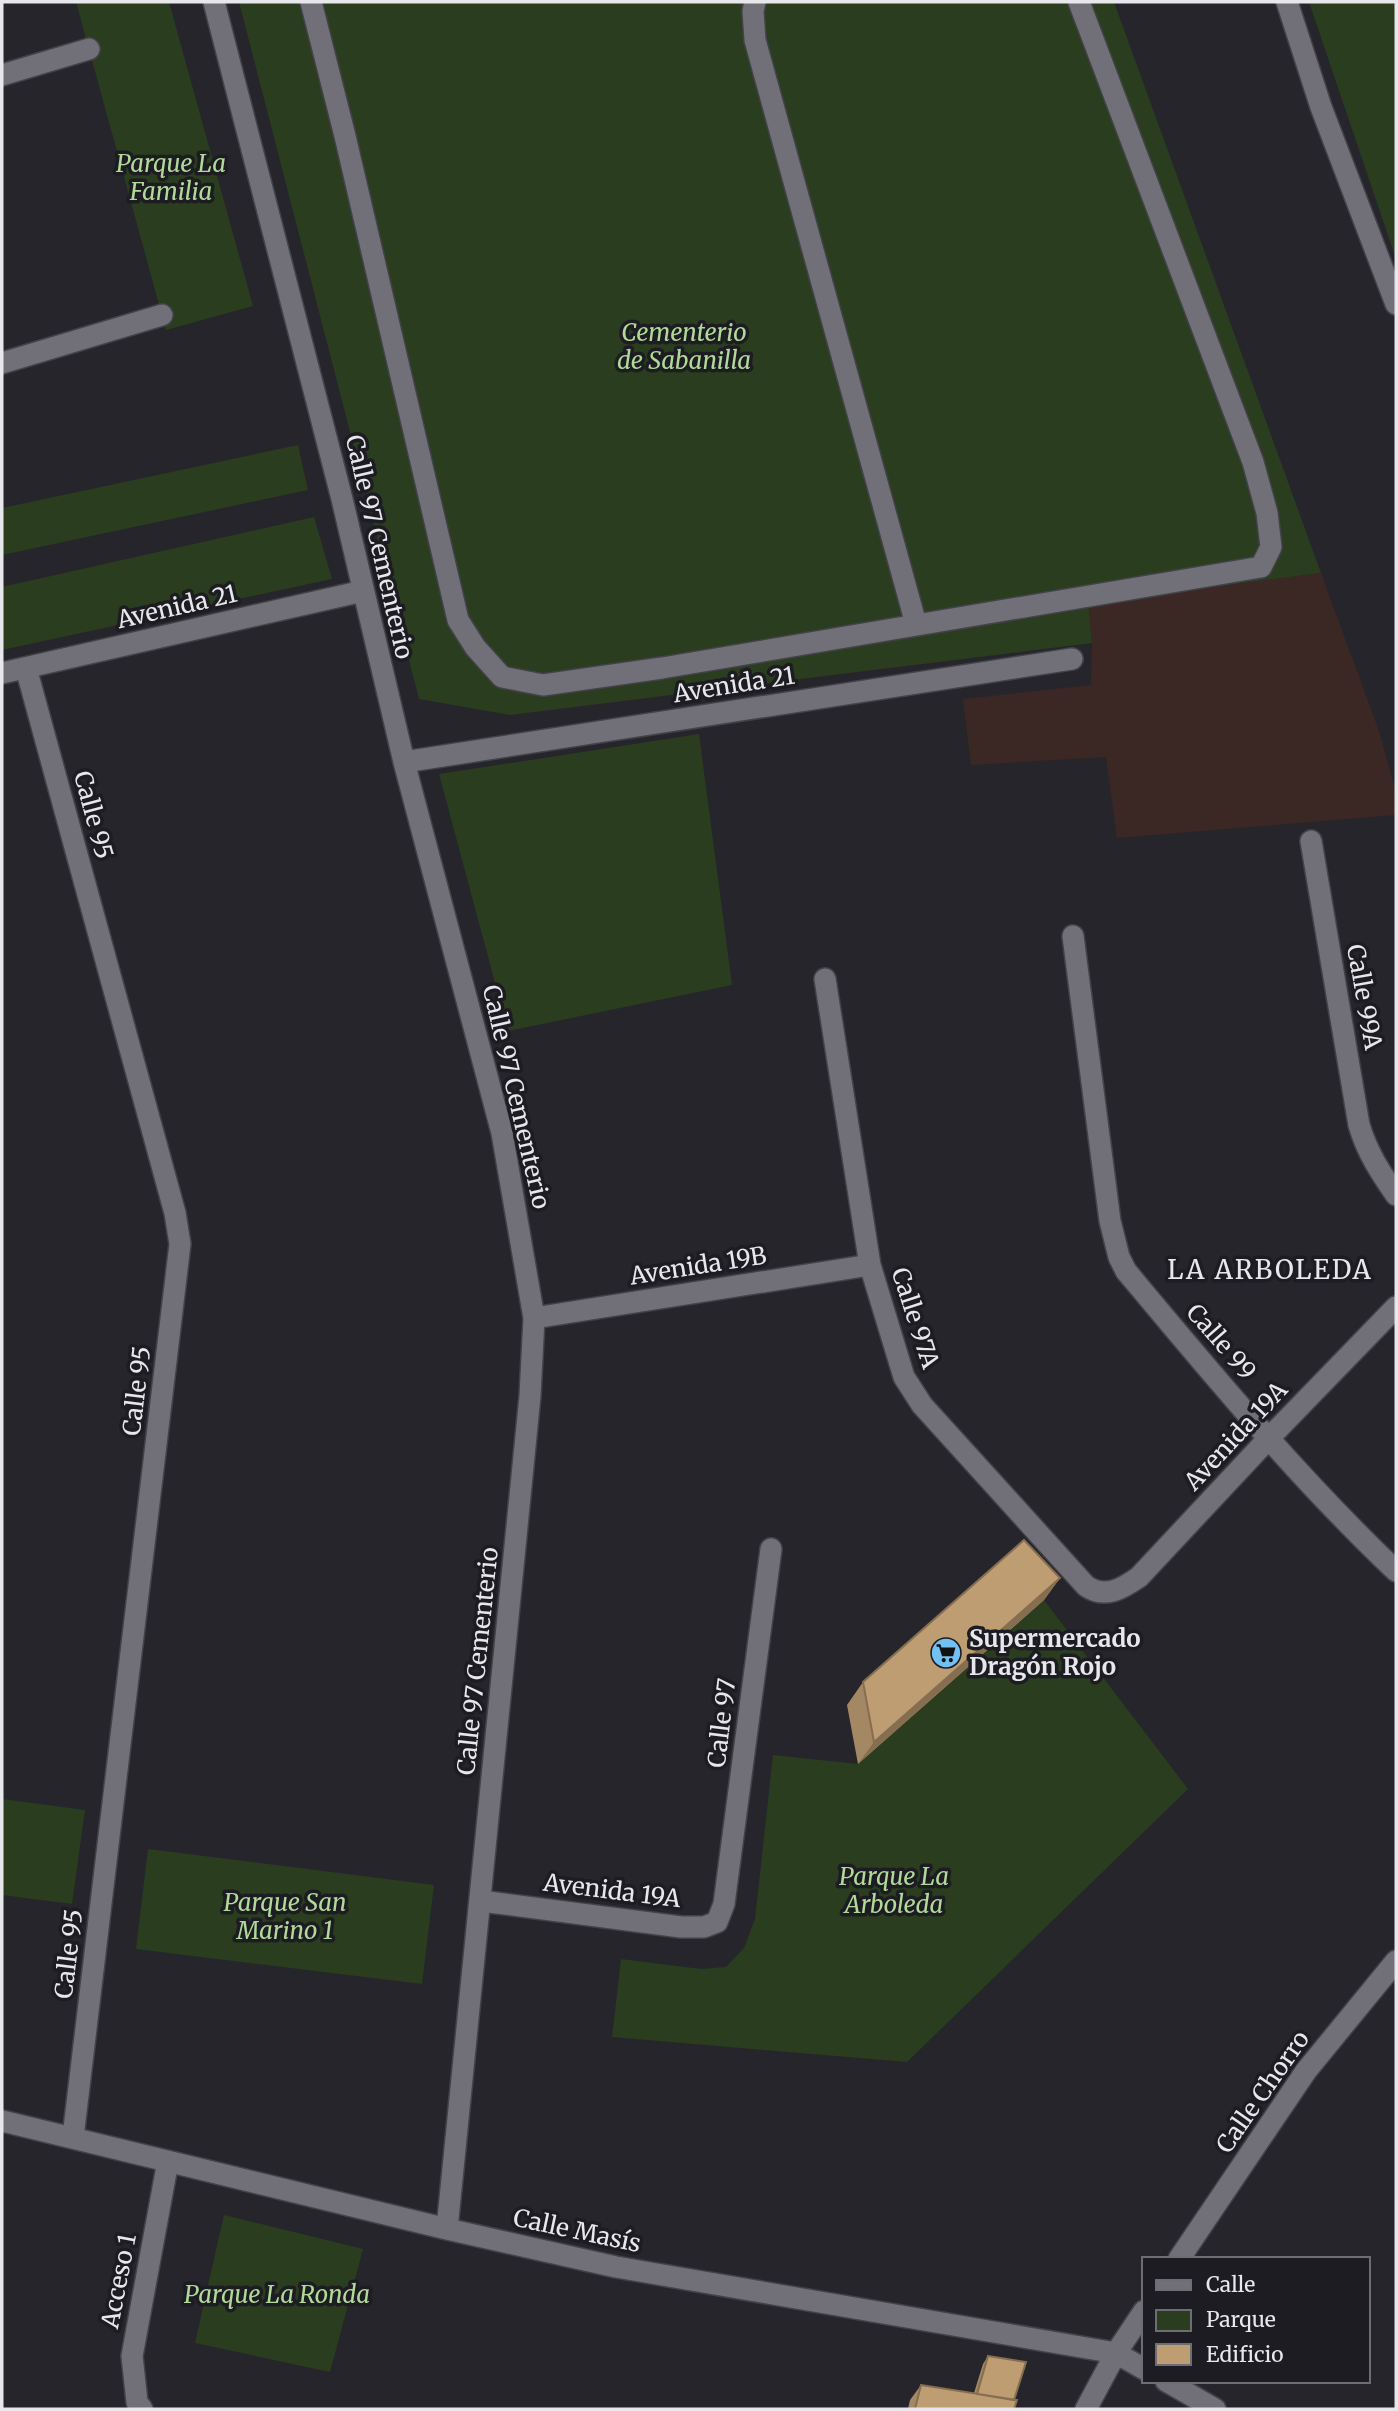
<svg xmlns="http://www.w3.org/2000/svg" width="1398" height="2411" font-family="Merriweather,serif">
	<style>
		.industrial { fill: #3b2824 }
		.green { fill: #2a3d1e }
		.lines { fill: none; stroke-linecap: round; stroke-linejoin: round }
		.lane-casing { stroke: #434249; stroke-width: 24 }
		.street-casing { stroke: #434249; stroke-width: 24 }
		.lane { stroke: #717078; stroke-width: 21 }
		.street { stroke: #717078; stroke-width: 21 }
		.wall { fill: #a48763 }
		.shaded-wall { fill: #866e50 }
		.building { fill: #bf9d73; stroke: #866e50; stroke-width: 2 }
		.labels { text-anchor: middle; stroke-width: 7; stroke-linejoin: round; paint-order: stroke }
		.park-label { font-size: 24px; font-style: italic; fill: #b1da98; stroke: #1d1c23 }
		.street-label { font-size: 24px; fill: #e7e7ec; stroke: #1d1c23 }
		.poi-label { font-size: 24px; font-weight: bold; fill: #e7e7ec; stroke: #1d1c23; text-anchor: start }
		.neighbourhood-label { font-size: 26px; letter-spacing: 2px; fill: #e7e7ec; stroke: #1d1c23 }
	</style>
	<rect width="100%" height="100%" fill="#26252c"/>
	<path class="industrial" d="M1321 573 1379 731 1396 793V815L1117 838 1106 757 971 765 963 699 1091 685 1092 643 1088 603Z"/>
	<path class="green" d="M76 2H169L253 306 166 330Z
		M239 2H1114L1321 573 1088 603 1092 643 510 715 419 699Z
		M1309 2H1396V259Z
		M298 445 308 490 2 555V508Z
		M314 517 332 579 2 650V587Z
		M699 734 732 985 508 1031 439 774Z
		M1044 1600 1188 1789 907 2062 612 2037 621 1959 701 1969 726 1967 744 1948 755 1919 773 1755 858 1764Z
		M2 1799 85 1810 72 1904 2 1895Z
		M148 1849 434 1885 422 1984 136 1949Z
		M224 2215 363 2249 330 2372 195 2343Z"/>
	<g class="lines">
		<g class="lane-casing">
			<path id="lane" d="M311 2 345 136 458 620 475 647 502 677 543 685 662 668 1261 567 1271 547 1267 513 1253 462 1079 2
				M755 2 753 11 755 40 916 624
				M2 75 89 49
				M2 363 162 315"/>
		</g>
		<g class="street-casing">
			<path id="street" d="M214 2 342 499 404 762 502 1133 534 1318 530 1396 447 2229
				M1287 2 1321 107 1396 304
				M26 668 175 1213 180 1244 73 2137
				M2 673 363 591
				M404 762 1072 659
				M1311 841 1359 1125C1367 1152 1380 1172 1396 1195
				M1073 936 1110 1221 1119 1257 1126 1271C1212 1374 1299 1479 1396 1571
				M825 979 870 1265 904 1377 922 1405 1086 1586C1105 1599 1122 1589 1139 1577L1269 1438 1396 1307
				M534 1318 870 1265
				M481 1901 681 1927H704L717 1922 724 1904 771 1549
				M2 2121 447 2229 616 2267 1116 2353 1144 2369
				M1179 2259 1306 2071 1396 1961
				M1166 2381 1215 2409
				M142 2409 137 2402 132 2356 168 2161
				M1086 2409 1116 2353 1144 2311"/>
		</g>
		<use href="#lane" class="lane"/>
		<use href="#street" class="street"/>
	</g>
	<path class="wall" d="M1060 1578 1044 1600 858 1764 847 1705 863 1682Z
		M988 2356 1014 2400V2409H908L910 2400 921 2385 974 2393 983 2364Z"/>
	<path class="shaded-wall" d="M1060 1578 1044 1600 858 1764 874 1742Z"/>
	<path class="building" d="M1024 1540 1060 1578 874 1742 863 1682Z
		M988 2356 1026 2362 1014 2400 977 2394Z
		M921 2385 1017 2400 1014 2409H915Z"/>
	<defs>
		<g id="supermarket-disc" transform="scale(1.575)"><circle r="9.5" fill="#72c1f5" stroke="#1d1c23"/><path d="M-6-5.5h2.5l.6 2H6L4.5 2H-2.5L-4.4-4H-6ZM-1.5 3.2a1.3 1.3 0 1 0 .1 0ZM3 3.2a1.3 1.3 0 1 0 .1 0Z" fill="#111"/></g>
	</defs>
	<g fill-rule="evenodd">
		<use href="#supermarket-disc" x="946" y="1653"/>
	</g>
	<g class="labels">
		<g class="park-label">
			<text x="171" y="172">Parque La<tspan x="171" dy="28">Familia</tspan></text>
			<text x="684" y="341">Cementerio<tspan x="684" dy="28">de Sabanilla</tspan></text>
			<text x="894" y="1885">Parque La<tspan x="894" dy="28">Arboleda</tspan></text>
			<text x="285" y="1911">Parque San<tspan x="285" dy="28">Marino 1</tspan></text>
			<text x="277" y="2303">Parque La Ronda</text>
		</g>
		<g class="street-label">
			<text transform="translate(379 547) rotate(77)" y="8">Calle 97 Cementerio</text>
			<text transform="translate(177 607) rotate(-13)" y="8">Avenida 21</text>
			<text transform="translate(734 685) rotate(-9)" y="8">Avenida 21</text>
			<text transform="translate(93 815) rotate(75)" y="8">Calle 95</text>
			<text transform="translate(1364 997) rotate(80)" y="8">Calle 99A</text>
			<text transform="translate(516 1097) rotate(77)" y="8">Calle 97 Cementerio</text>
			<text transform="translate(698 1266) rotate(-9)" y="8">Avenida 19B</text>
			<text transform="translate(915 1318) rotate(72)" y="8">Calle 97A</text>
			<text transform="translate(1221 1342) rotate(49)" y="8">Calle 99</text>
			<text transform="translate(137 1391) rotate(-83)" y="8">Calle 95</text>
			<text transform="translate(1236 1436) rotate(-47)" y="8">Avenida 19A</text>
			<text transform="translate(478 1661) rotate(-84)" y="8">Calle 97 Cementerio</text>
			<text transform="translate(722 1723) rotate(-83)" y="8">Calle 97</text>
			<text transform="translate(612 1891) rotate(7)" y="8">Avenida 19A</text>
			<text transform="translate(69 1954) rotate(-83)" y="8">Calle 95</text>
			<text transform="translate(1263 2092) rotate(-55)" y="8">Calle Chorro</text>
			<text transform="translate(577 2231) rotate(12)" y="8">Calle Masís</text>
			<text transform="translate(119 2281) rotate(-79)" y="8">Acceso 1</text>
		</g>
		<g class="poi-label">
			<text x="969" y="1647">Supermercado<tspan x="969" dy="28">Dragón Rojo</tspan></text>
		</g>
		<g class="neighbourhood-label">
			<text x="1270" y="1279">LA ARBOLEDA</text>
		</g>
	</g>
	<rect width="1398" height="2411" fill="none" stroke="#e7e7ec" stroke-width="7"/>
	<rect x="1142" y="2257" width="228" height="126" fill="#1d1c23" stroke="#6e6d73" stroke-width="2"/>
	<rect x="1156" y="2280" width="35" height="10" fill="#717078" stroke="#6e6d73" stroke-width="2"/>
	<text x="1206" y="2292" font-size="21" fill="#e7e7ec">Calle</text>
	<rect x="1156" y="2310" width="35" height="21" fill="#2a3d1e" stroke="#6e6d73" stroke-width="2"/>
	<text x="1206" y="2327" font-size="21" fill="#e7e7ec">Parque</text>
	<rect x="1156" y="2344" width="35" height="21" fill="#bf9d73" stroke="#6e6d73" stroke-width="2"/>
	<text x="1206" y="2362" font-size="21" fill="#e7e7ec">Edificio</text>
</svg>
